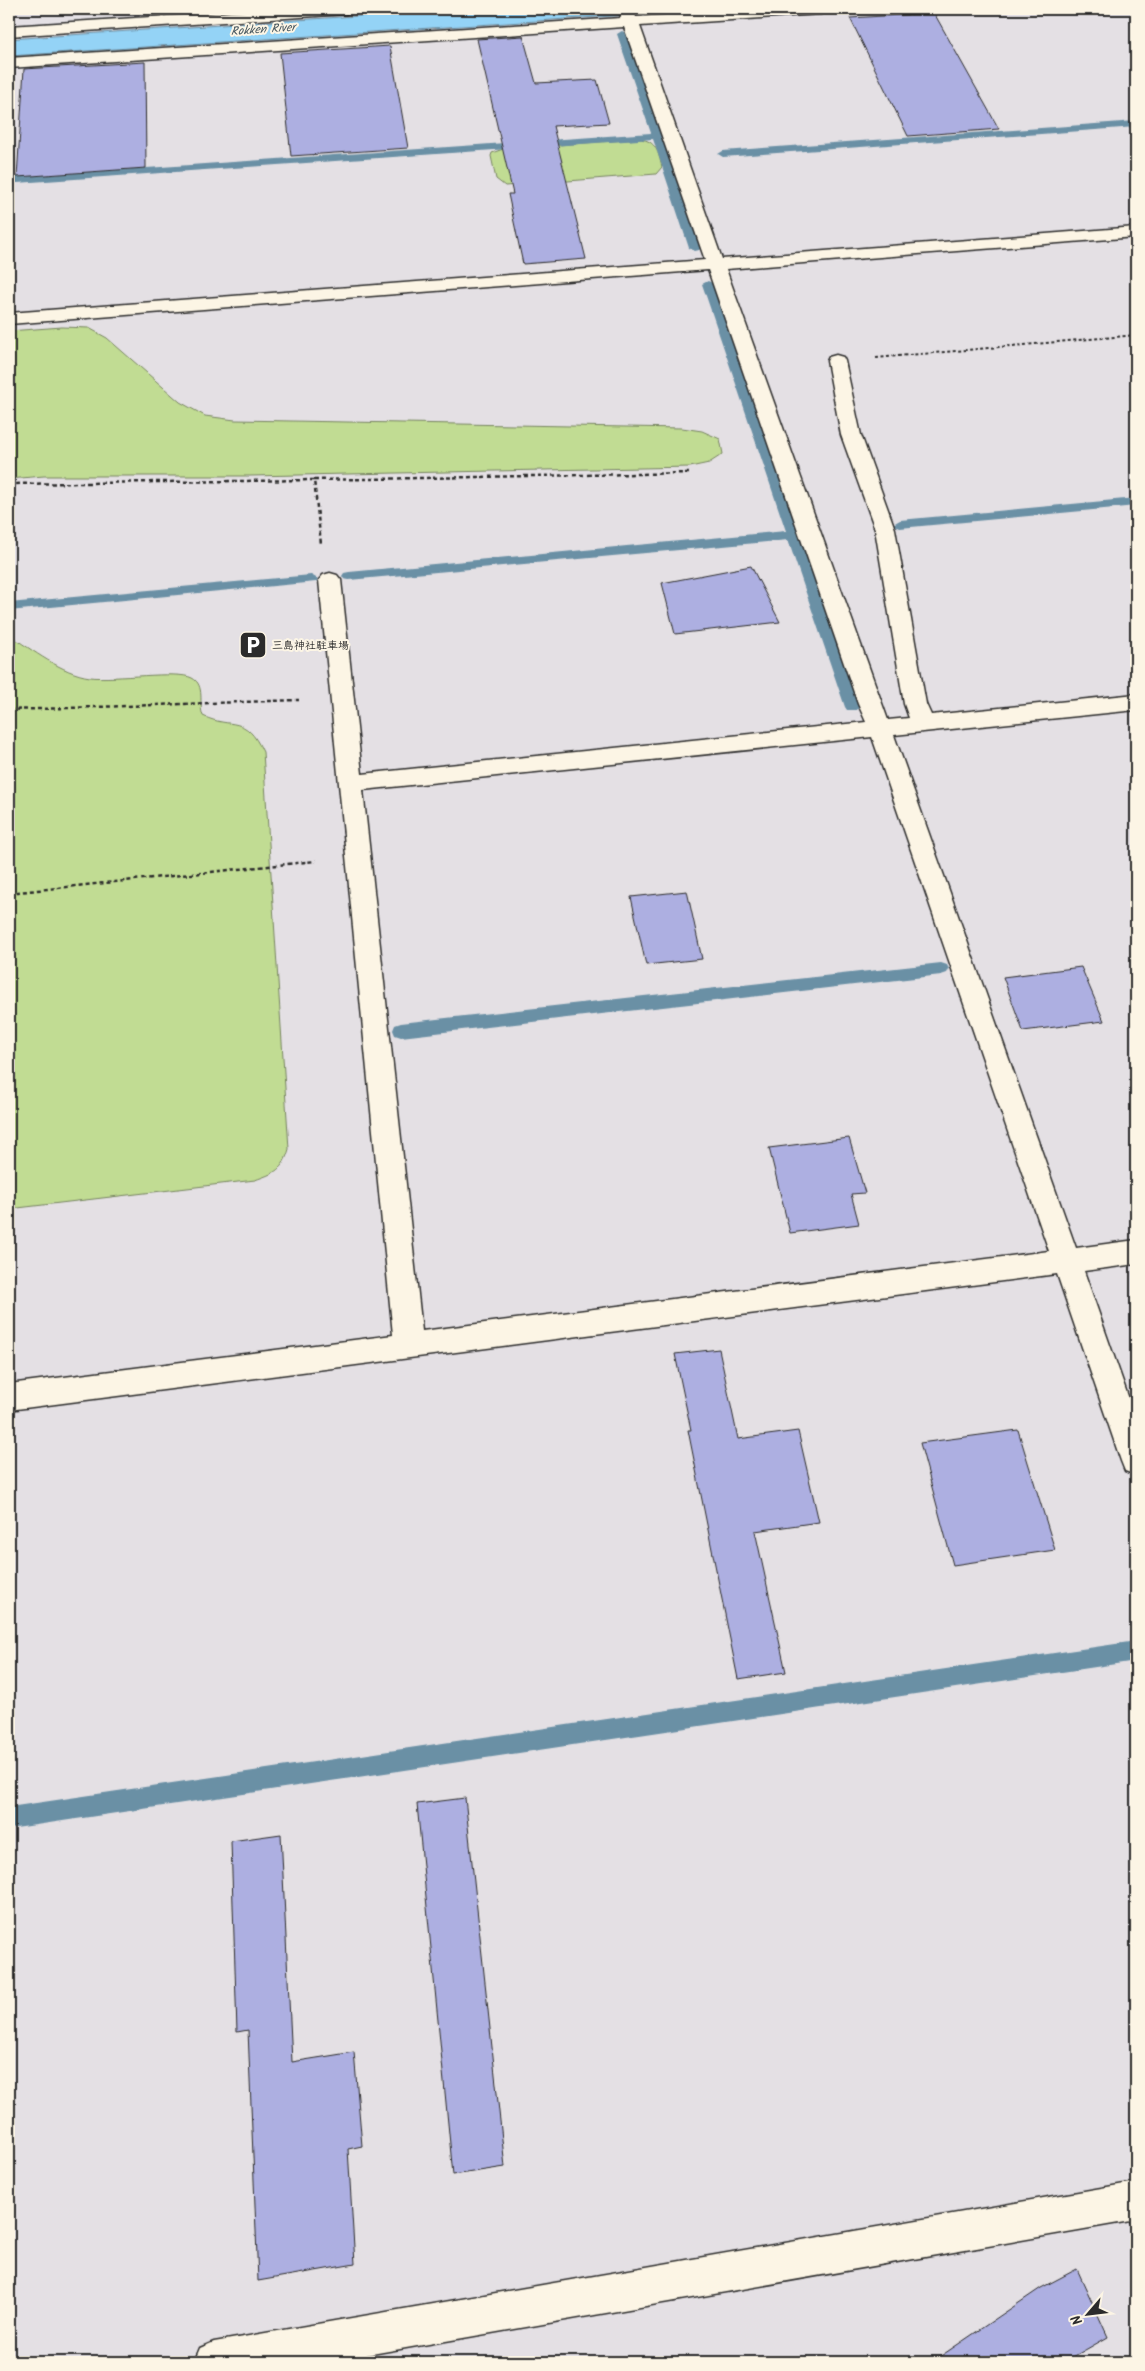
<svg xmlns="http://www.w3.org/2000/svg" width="1145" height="2371" font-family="Kalam,'Klee One',sans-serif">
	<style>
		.green { fill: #c1dc93; stroke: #76845f }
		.water { fill: #94d3f6; stroke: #6a90a5 }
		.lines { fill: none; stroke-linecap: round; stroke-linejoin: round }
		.stream { fill: #6a90a5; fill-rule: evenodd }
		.building { fill: #adafe1; stroke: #2b2b2b }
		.street-casing { stroke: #2b2b2b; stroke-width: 3 }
		.path-far1 { stroke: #2b2b2b; stroke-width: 2; stroke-dasharray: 3 2.5; stroke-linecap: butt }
		.path { stroke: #2b2b2b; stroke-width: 2.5; stroke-dasharray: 4 3; stroke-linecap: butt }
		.street { fill: #fcf5e5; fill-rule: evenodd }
		.labels { text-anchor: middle; stroke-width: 4; stroke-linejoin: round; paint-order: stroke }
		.far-poi-label { font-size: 11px; font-weight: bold; fill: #2b2b2b; stroke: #fcf5e5; text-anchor: start }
		.far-water-label { font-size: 12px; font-style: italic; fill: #45555e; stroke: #fcf5e5 }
	</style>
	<rect width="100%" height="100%" fill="#e4e0e4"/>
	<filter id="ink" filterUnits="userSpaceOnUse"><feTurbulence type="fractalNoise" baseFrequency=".02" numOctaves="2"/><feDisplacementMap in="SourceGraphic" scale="10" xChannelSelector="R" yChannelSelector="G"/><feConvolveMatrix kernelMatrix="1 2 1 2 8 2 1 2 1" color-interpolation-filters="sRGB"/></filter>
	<g filter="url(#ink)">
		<path class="green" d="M640 139C657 141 658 153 662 167L656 174 505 186 496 179 491 156 492 153 503 149Z
			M62 327 89 328 107 338 180 402 205 416 235 420 682 428 702 431 720 439 723 454 709 463 690 467 250 476H44L9 479V331Z
			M9 635C33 650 61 673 90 677 114 680 177 670 192 678 206 685 198 704 203 716 232 730 245 713 263 752L289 1149C283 1170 275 1173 255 1180L9 1209Z"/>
		<path class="water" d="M464 9H717L9 56V39Z"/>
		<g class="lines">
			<path class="stream" d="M622 31 627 34 701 248 699 250 695 251 689 248 653 139 17 183 12 180 17 177 651 133 617 34Z
				M1136 121V127L723 157 718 154 723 151Z
				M708 281 714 284 859 707 857 710H847L845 707 788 540 349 580 344 579 342 576 344 573 349 572 786 531 702 284Z
				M1136 498V506L900 528 893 524 900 520Z
				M311 575 318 579 316 582 9 611V603Z
				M941 963 947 965 949 969 947 973 941 975 401 1037 395 1035 393 1030 395 1025 401 1023Z
				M1136 1641V1661L9 1829V1807Z"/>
		</g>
		<path class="building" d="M934 13 999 129 908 136 850 18Z
			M523 36 536 83 597 80 609 123 553 126 586 259 523 264 508 194H513L477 39Z
			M390 46 408 148 291 156 280 53Z
			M145 62 146 168 17 177 24 69Z
			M751 566 780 622 675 634 662 583Z
			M687 891 702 959 646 965 631 897Z
			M1081 967 1104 1021 1023 1031 1003 977Z
			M849 1138 865 1193 851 1194 859 1224 790 1233 769 1148Z
			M719 1349 738 1439 798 1431 819 1522 755 1531 786 1672 738 1679 688 1430H691L675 1354Z
			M1018 1430 1055 1550 953 1565 920 1443Z
			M465 1798 505 2167 453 2175 417 1804Z
			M281 1834 292 2062 354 2052 362 2146 348 2149 355 2264 258 2281 248 2030 237 2032 231 1841Z
			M1077 2269 1108 2337 1064 2362H932L1041 2288Z"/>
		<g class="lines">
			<g class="street-casing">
				<path id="street" d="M279 9H354L346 14 9 36V26Z
					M619 9H633L636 17 756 9H829L821 14 640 26 722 259 1136 227V237L726 269 888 720 909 718 904 704 875 529 841 435 827 361 829 357 836 355 843 357 845 361 861 435 895 529 926 704 931 715 1136 694V710L894 735 1076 1248 1136 1240V1264L1084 1271 1136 1419V1475L1125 1471 1121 1461 1057 1274 9 1410V1384L393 1335 319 580 323 575 330 573 337 575 341 580 362 774 866 722 858 704 708 270 9 324V313L705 260 624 27 9 68V58L621 18ZM872 737 1049 1251 422 1331 363 790Z
					M1136 2182V2220L326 2362H194L200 2348 214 2342Z"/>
			</g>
			<path class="path-far1" d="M9 98V107
				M876 358 1136 335"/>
			<path class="path" d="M314 480 691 473
				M9 484 314 480 321 544
				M9 710 299 700
				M9 893 316 861"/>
			<use href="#street" class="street"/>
		</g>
	</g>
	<defs>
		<g id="parking-square" transform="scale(1.4375)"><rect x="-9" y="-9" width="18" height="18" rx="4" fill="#2b2b2b" stroke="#fcf5e5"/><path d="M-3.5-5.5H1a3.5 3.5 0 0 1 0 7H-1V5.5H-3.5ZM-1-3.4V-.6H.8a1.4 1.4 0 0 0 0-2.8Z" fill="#fff"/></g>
	</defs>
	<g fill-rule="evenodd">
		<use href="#parking-square" x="253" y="645"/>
	</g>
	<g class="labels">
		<g class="far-poi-label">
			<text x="272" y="649">三島神社駐車場</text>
		</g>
		<g class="far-water-label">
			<text transform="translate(263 29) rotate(-4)" y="4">Rokken River</text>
		</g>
	</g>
	<rect width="1145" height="2371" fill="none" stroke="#fcf5e5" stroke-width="30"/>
	<rect x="15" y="15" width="1115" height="2341" fill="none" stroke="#2b2b2b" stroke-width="2" filter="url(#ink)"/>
	<g transform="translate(1088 2314) rotate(242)" stroke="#fcf5e5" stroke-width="4" paint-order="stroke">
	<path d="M0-4L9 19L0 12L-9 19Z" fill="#2b2b2b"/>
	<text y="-8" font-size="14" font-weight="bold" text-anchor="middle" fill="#2b2b2b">N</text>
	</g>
</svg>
